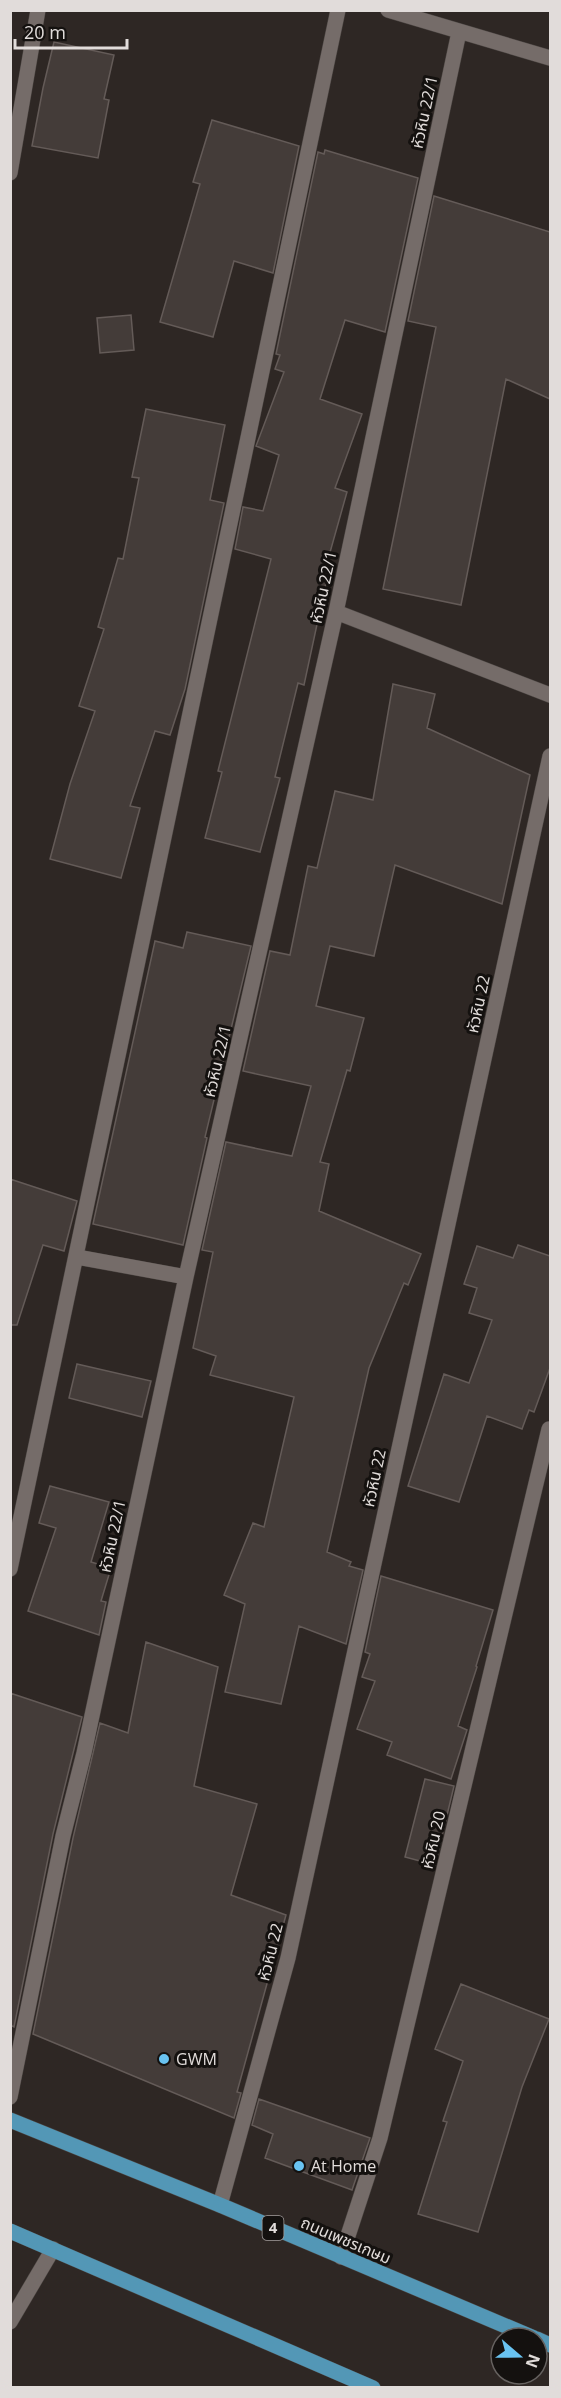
<svg xmlns="http://www.w3.org/2000/svg" width="561" height="2398" font-family="'Open Sans','Noto Sans Thai',sans-serif">
	<style>
		.building { fill: #443c39; stroke: #645b58; stroke-width: 1.5 }
		.lines { fill: none; stroke-linecap: round; stroke-linejoin: round }
		.minor-casing { stroke: #4b4542; stroke-width: 16 }
		.major-casing { stroke: #4b4542; stroke-width: 16 }
		.minor { stroke: #756c69; stroke-width: 15 }
		.major { stroke: #5397b6; stroke-width: 15 }
		.poi-dot { fill: #69c3f1; stroke: #14110f; stroke-width: 2 }
		.labels { text-anchor: middle; stroke-width: 6; stroke-linejoin: round; paint-order: stroke }
		.shield { fill: #14110f; stroke: #a49f9d; stroke-width: 1.5 }
		.shield-label { font-size: 15px; font-weight: bold; fill: #e1dcda }
		.street-label { font-size: 16px; fill: #e1dcda; stroke: #14110f }
		.poi-label { font-size: 16px; fill: #e1dcda; stroke: #14110f; text-anchor: start }
	</style>
	<rect width="100%" height="100%" fill="#2e2724"/>
	<path class="building" d="M54 42 114 55 104 99 109 100 98 158 32 146 43 88Z
		M212 120 299 146 273 273 234 261 213 337 160 322 200 184 193 182Z
		M325 150 418 178 385 332 345 320 320 399 362 414 335 488 347 492 327 563 330 564 304 685 298 683 275 777 280 778 260 852 205 838 222 772 218 771 271 559 235 549 243 507 263 511 279 455 256 446 284 372 275 369 280 355 276 354 318 152 324 154Z
		M434 196 550 232V399L506 379 461 605 383 589 436 327 408 321Z
		M131 315 134 350 100 353 97 318Z
		M146 409 225 425 210 500 224 503 185 689 170 735 155 731 130 806 140 808 121 878 50 859 70 784 95 711 79 706 104 629 98 627 118 558 123 559 139 478 132 477Z
		M393 684 435 694 427 728 530 775 502 904 395 865 374 956 330 946 316 1006 364 1018 350 1071 347 1070 320 1162 329 1164 319 1211 421 1254 408 1285 404 1283 369 1368 327 1552 351 1562 349 1566 363 1570 346 1644 299 1626 281 1704 225 1692 245 1604 224 1595 253 1523 264 1527 294 1397 210 1375 216 1356 193 1348 213 1252 202 1250 226 1142 292 1156 311 1086 243 1071 270 951 290 955 308 866 317 868 335 791 373 800Z
		M187 932 251 946 205 1137 207 1138 183 1245 93 1224 155 941 183 948Z
		M10 1179 77 1201 64 1251 43 1245 17 1325H10Z
		M518 1245 550 1256V1368L534 1412 529 1410 522 1429 487 1416 459 1502 408 1486 444 1374 469 1383 492 1320 469 1313 477 1288 464 1284 477 1246 513 1258Z
		M77 1364 151 1381 142 1417 69 1398Z
		M50 1486 109 1502 91 1562 111 1568 101 1601 106 1602 99 1635 28 1611 56 1528 39 1523Z
		M381 1576 493 1610 476 1666 477 1667 458 1726 467 1730 451 1779 387 1755 392 1742 357 1729 375 1681 362 1677 370 1654 365 1652Z
		M146 1642 218 1667 194 1786 257 1804 231 1895 286 1915 237 2092 241 2093 234 2118 33 2034 73 1838 100 1723 128 1733Z
		M10 1693 82 1717 53 1834 14 2027 10 2025Z
		M425 1779 454 1786 435 1865 405 1857Z
		M461 1984 549 2019 522 2087 478 2232 418 2214 447 2122 443 2121 463 2061 435 2049Z
		M259 2099 370 2138 352 2190 265 2158 273 2134 252 2125Z"/>
	<g class="lines">
		<g class="minor-casing">
			<path id="minor" d="M388 10 550 58
				M10 173 38 10
				M336 612 550 695
				M77 1257 186 1277
				M10 1569 338 10
				M10 2097 63 1836 84 1753 186 1277 336 612 459 32
				M220 2205 288 1958 550 756
				M341 2257 380 2138 549 1429
				M10 2322 53 2249"/>
		</g>
		<g class="major-casing">
			<path id="major" d="M10 2120 220 2205 534 2338
				M10 2231 373 2388
				M537 2339 550 2345"/>
		</g>
		<use href="#minor" class="minor"/>
		<use href="#major" class="major"/>
	</g>
	<g class="poi-dot">
		<circle cx="164" cy="2059" r="6"/>
		<circle cx="299" cy="2166" r="6"/>
	</g>
	<g class="labels">
		<rect class="shield" x="262.5" y="2216" width="21" height="24" rx="4.5"/>
		<g class="shield-label">
			<text x="273" y="2233">4</text>
		</g>
		<g class="street-label">
			<text transform="translate(424 112) rotate(-78)" y="6">หัวหิน 22/1</text>
			<text transform="translate(323 587) rotate(-78)" y="6">หัวหิน 22/1</text>
			<text transform="translate(478 1004) rotate(-78)" y="6">หัวหิน 22</text>
			<text transform="translate(217 1061) rotate(-77)" y="6">หัวหิน 22/1</text>
			<text transform="translate(374 1478) rotate(-78)" y="6">หัวหิน 22</text>
			<text transform="translate(112 1536) rotate(-78)" y="6">หัวหิน 22/1</text>
			<text transform="translate(433 1840) rotate(-77)" y="6">หัวหิน 20</text>
			<text transform="translate(270 1952) rotate(-76)" y="6">หัวหิน 22</text>
			<text transform="translate(346 2240) rotate(23)" y="6">ถนนเพชรเกษม</text>
		</g>
		<g class="poi-label">
			<text x="176" y="2065">GWM</text>
			<text x="311" y="2172">At Home</text>
		</g>
	</g>
	<rect width="561" height="2398" fill="none" stroke="#e1dcda" stroke-width="24"/>
	<g transform="translate(519 2356) rotate(110)"><circle r="28" fill="#14110f" stroke="#666260" stroke-width="1.5"/>
	<path d="M0-4.5L10 22L0 15L-10 22Z" fill="#69c3f1"/>
	<text y="-9" font-size="16" font-weight="bold" text-anchor="middle" fill="#e1dcda">N</text>
	</g>
	<path d="M15 39v9h112v-9" fill="none" stroke="#e1dcda" stroke-width="3"/>
	<text x="24" y="39" font-size="18" fill="#e1dcda" stroke="#14110f" stroke-width="4.5" paint-order="stroke">20 m</text>
</svg>
